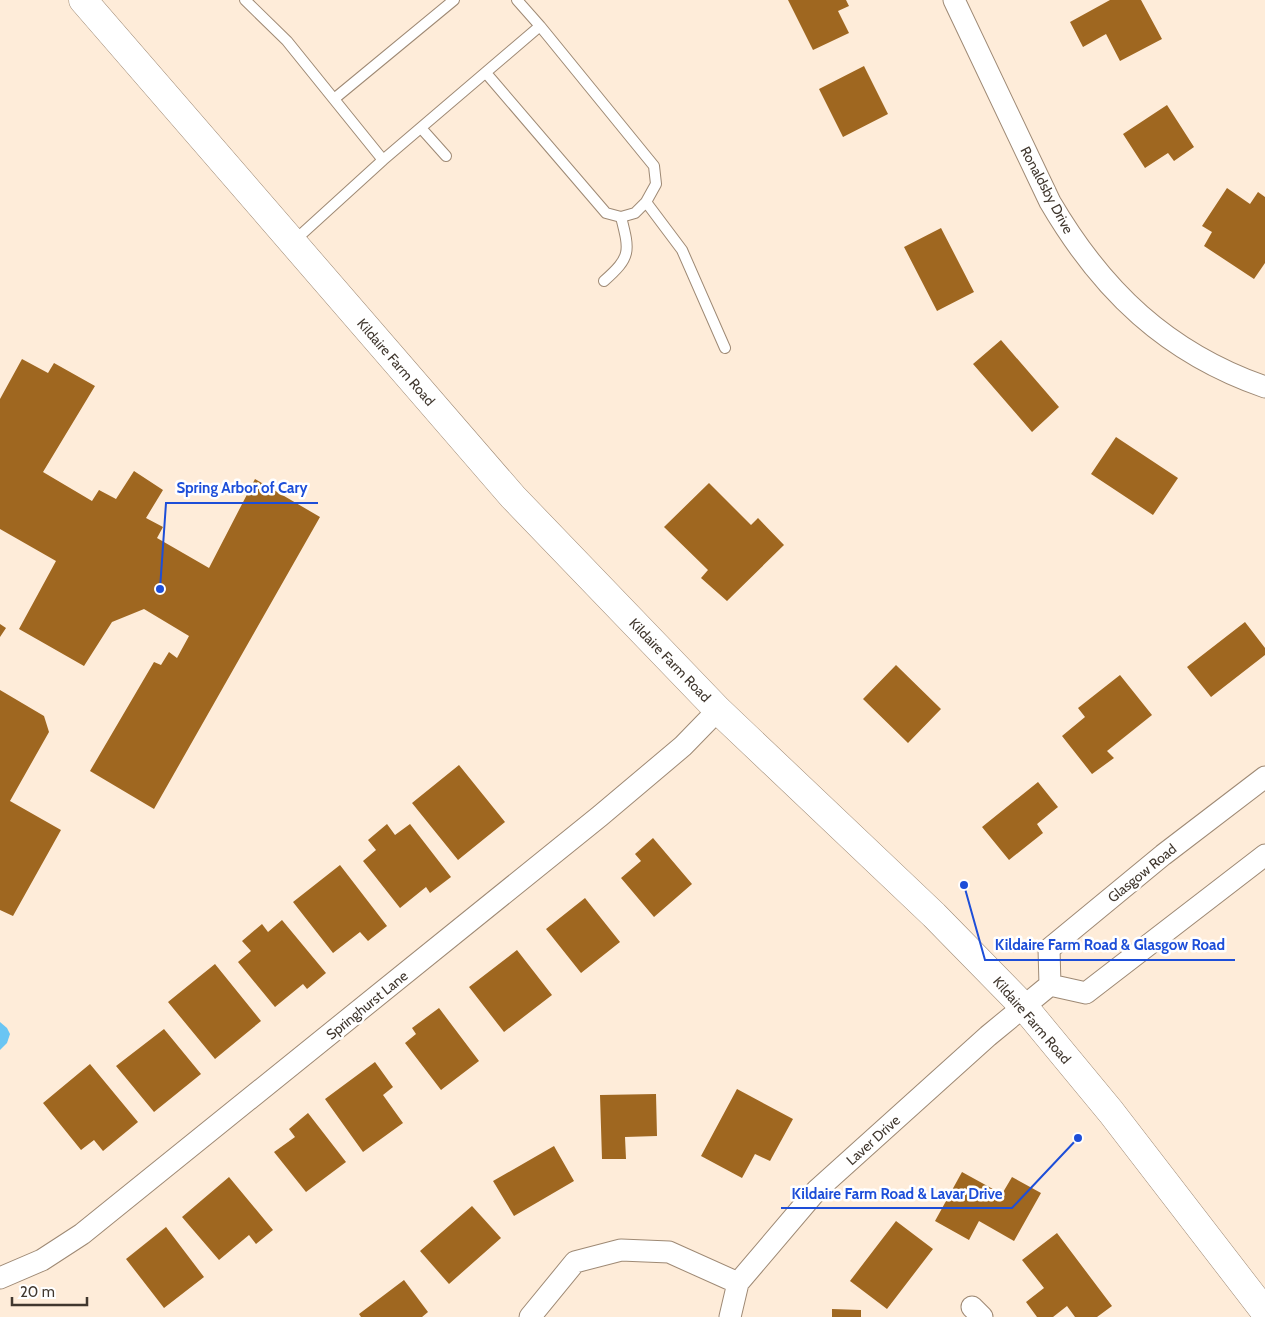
<svg xmlns="http://www.w3.org/2000/svg" width="1265" height="1317" font-family="Cabin,sans-serif">
	<style>
		.water { fill: #6ac5f3 }
		.building { fill: #9f6720 }
		.lines { fill: none; stroke-linecap: round; stroke-linejoin: round }
		.service-casing { stroke: #9e8974; stroke-width: 12 }
		.minor-casing { stroke: #9e8974; stroke-width: 23 }
		.secondary-casing { stroke: #9e8974; stroke-width: 29 }
		.service { stroke: #fff; stroke-width: 10 }
		.minor { stroke: #fff; stroke-width: 21 }
		.secondary { stroke: #fff; stroke-width: 28 }
		.labels { text-anchor: middle; stroke-width: 5; stroke-linejoin: round; paint-order: stroke }
		.street-label { font-size: 14px; fill: #40372e; stroke: #fff }
		.leader { fill: none; stroke: #1d4ed8; stroke-width: 2 }
		.callout-dot { fill: #1d4ed8; stroke: #fff; stroke-width: 2 }
		.callout-label { font-size: 15px; text-anchor: middle; font-weight: bold; fill: #1d4ed8; stroke: #fff; stroke-width: 5; stroke-linejoin: round; paint-order: stroke }
	</style>
	<rect width="100%" height="100%" fill="#feecd9"/>
	<path class="water" d="M0 1022 7 1028 10 1034 7 1043 0 1050Z"/>
	<path class="building" d="M788 0H846L849 6 838 11 849 33 813 50Z
		M1110 0H1141L1162 39 1120 61 1106 34 1083 47 1070 22Z
		M864 66 888 114 843 137 819 89Z
		M1167 105 1194 147 1174 161 1168 153 1145 168 1123 134Z
		M1227 188 1250 204 1258 192 1265 197V263L1254 279 1204 246 1212 232 1202 226Z
		M941 228 974 292 937 311 904 247Z
		M1001 340 1059 407 1032 432 973 364Z
		M22 359 48 373 54 363 95 386 43 472 92 501 99 490 116 499 134 471 163 490 146 518 163 527 157 538 209 568 255 479 320 517 154 809 90 771 154 662 161 665 169 652 177 658 189 636 144 609 112 622 84 666 19 629 56 561 0 529V399Z
		M1116 437 1178 478 1153 515 1091 474Z
		M709 483 751 525 758 518 784 545 727 601 701 578 708 570 664 527Z
		M1245 622 1265 648V655L1211 697 1187 667Z
		M0 624 6 628 0 637Z
		M896 665 941 709 908 743 863 699Z
		M1120 675 1152 715 1107 751 1114 758 1092 774 1062 736 1085 717 1078 708Z
		M0 690 44 716 49 732 10 801 61 830 13 916 0 910Z
		M459 765 505 822 458 860 412 803Z
		M1038 782 1058 807 1037 824 1043 833 1009 860 982 827Z
		M387 824 395 835 410 824 451 877 430 893 426 887 400 908 363 861 376 850 368 840Z
		M653 838 692 884 654 917 621 878 641 861 635 854Z
		M340 865 387 926 368 941 360 932 333 953 293 902Z
		M585 898 620 942 581 973 546 929Z
		M282 920 326 973 307 989 303 984 275 1007 238 962 251 951 242 941 262 924 268 932Z
		M517 950 552 995 504 1032 469 987Z
		M215 964 261 1021 215 1059 168 1002Z
		M439 1008 479 1061 441 1090 405 1043 416 1034 412 1028Z
		M164 1029 201 1074 154 1112 116 1066Z
		M375 1062 393 1087 383 1095 403 1123 363 1152 325 1099Z
		M90 1064 138 1122 103 1151 94 1140 81 1150 43 1103Z
		M737 1089 793 1119 770 1161 755 1154 742 1178 701 1156Z
		M656 1094 657 1136 625 1137 626 1159H602L600 1095Z
		M308 1113 346 1162 306 1192 274 1152 295 1137 289 1129Z
		M554 1146 574 1181 514 1216 493 1181Z
		M962 1172 1002 1194 1012 1177 1041 1193 1014 1241 979 1221 969 1240 935 1221Z
		M229 1177 273 1230 256 1244 249 1235 219 1260 182 1217Z
		M472 1206 501 1238 449 1284 420 1251Z
		M896 1221 933 1249 887 1309 850 1281Z
		M166 1227 204 1277 164 1308 126 1259Z
		M1057 1233 1112 1306 1097 1317H1075L1067 1306 1053 1317H1037L1026 1302 1044 1288 1022 1260Z
		M404 1280 428 1312 422 1317H361L359 1314Z
		M832 1309 861 1310V1317H832Z"/>
	<g class="lines">
		<g class="service-casing">
			<path id="service" d="M245 0 287 41 383 160 294 241
				M517 0 540 26
				M334 99 454 0
				M421 128 446 156
				M383 160 540 26 654 166 656 184 646 202 635 213 621 217 606 213 486 73
				M646 202 682 250 725 348
				M604 281C631 257 630 252 621 217"/>
		</g>
		<g class="minor-casing">
			<path id="minor" d="M954 0 1050 202C1102 291 1167 353 1265 387
				M1050 985 1086 993 1265 855
				M0 1278 42 1260 82 1234 600 816 683 746 718 710
				M972 1307 982 1317
				M530 1317 575 1262 621 1250 669 1252 738 1283
				M730 1317 738 1283 817 1190 988 1036 1050 985 1049 949 1163 855 1265 777"/>
		</g>
		<g class="secondary-casing">
			<path id="secondary" d="M83 0 513 497 718 710 934 915 1025 1008 1111 1112 1265 1312"/>
		</g>
		<use href="#service" class="service"/>
		<use href="#minor" class="minor"/>
		<use href="#secondary" class="secondary"/>
	</g>
	<g class="labels">
		<g class="street-label">
			<text transform="translate(1047 190) rotate(62)" y="5">Ronaldsby Drive</text>
			<text transform="translate(396 362) rotate(49)" y="5">Kildaire Farm Road</text>
			<text transform="translate(670 660) rotate(46)" y="5">Kildaire Farm Road</text>
			<text transform="translate(1142 873) rotate(-39)" y="5">Glasgow Road</text>
			<text transform="translate(367 1005) rotate(-39)" y="5">Springhurst Lane</text>
			<text transform="translate(1032 1020) rotate(49)" y="5">Kildaire Farm Road</text>
			<text transform="translate(873 1140) rotate(-42)" y="5">Laver Drive</text>
		</g>
	</g>
	<path class="leader" d="M160 589L166 503H318M964 885L985 960H1235M1078 1138L1012 1208H781"/>
	<g class="callout-dot">
		<circle cx="160" cy="589" r="5"/>
		<circle cx="964" cy="885" r="5"/>
		<circle cx="1078" cy="1138" r="5"/>
	</g>
	<g class="callout-label">
		<text x="242" y="493">Spring Arbor of Cary</text>
		<text x="1110" y="950">Kildaire Farm Road &amp; Glasgow Road</text>
		<text x="897" y="1199">Kildaire Farm Road &amp; Lavar Drive</text>
	</g>
	<path d="M12 1297v8h75v-8" fill="none" stroke="#40372e" stroke-width="2.5"/>
	<text x="20" y="1297" font-size="15" fill="#40372e" stroke="#ffffff" stroke-width="4" paint-order="stroke">20 m</text>
</svg>
